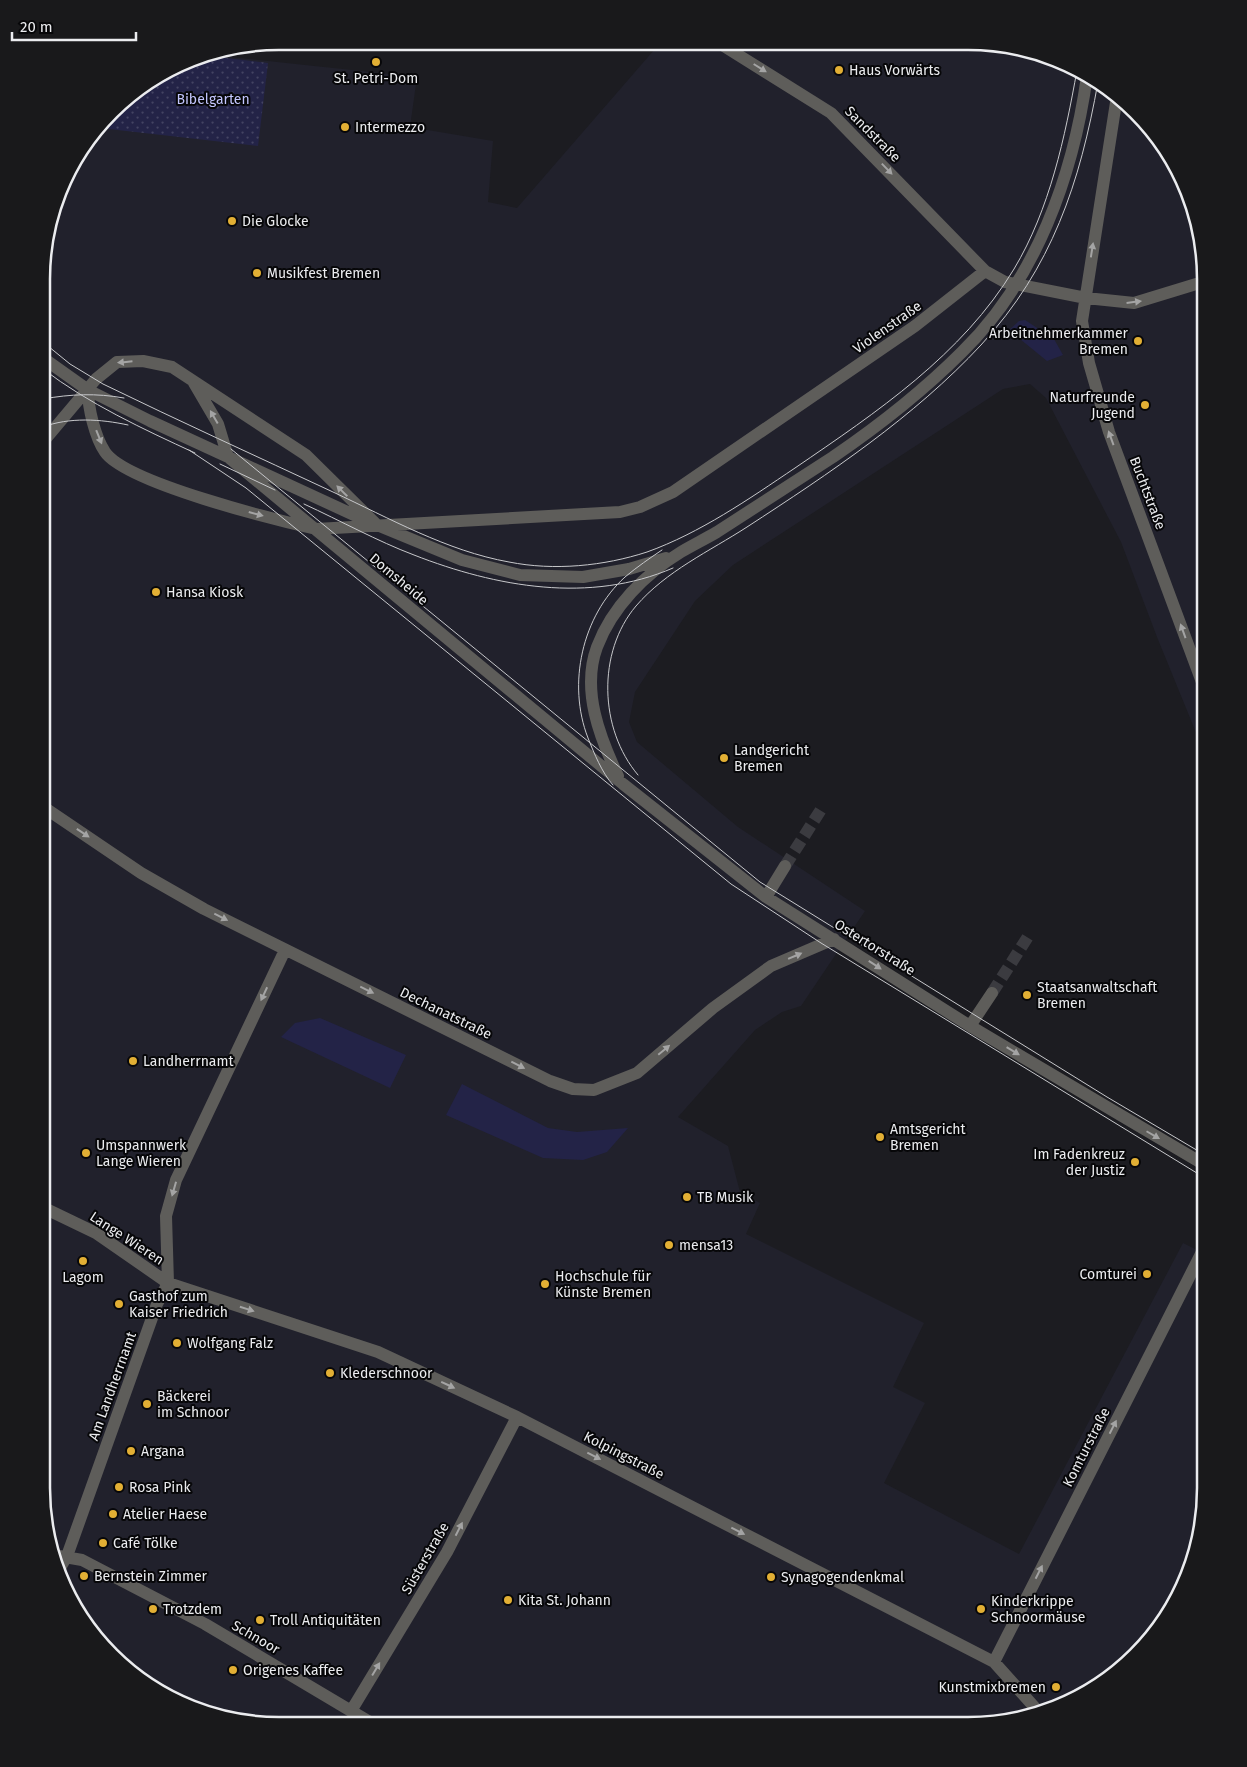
<svg xmlns="http://www.w3.org/2000/svg" width="1247" height="1767" font-family="'Fira Sans',sans-serif">
	<style>
		.built { fill: #21212c }
		.grass { fill: #232347 }
		.garden { fill: url(#garden-dots) }
		.lines { fill: none; stroke-linecap: round; stroke-linejoin: round }
		.minor-tunnel { stroke: #3b3b40; stroke-width: 12; stroke-dasharray: 12 6; stroke-linecap: butt }
		.minor { stroke: #5e5d5a; stroke-width: 12 }
		.tram { stroke: #c7c8cb; stroke-width: 1 }
		.oneway { fill: #a4a4a4 }
		.poi-dot { fill: #e2af34; stroke: #070709; stroke-width: 2 }
		.labels { text-anchor: middle; stroke-width: 4; stroke-linejoin: round; paint-order: stroke }
		.poi-label { font-size: 14px; fill: #ebecef; stroke: #070709; text-anchor: start }
		.park-label { font-size: 14px; fill: #c3c6fe; stroke: #070709 }
		.street-label { font-size: 14px; fill: #ebecef; stroke: #070709 }
		.rim { fill: none; stroke: #ebecef; stroke-width: 2.5 }
	</style>
	<defs>
		<pattern id="garden-dots" width="8" height="8" patternUnits="userSpaceOnUse" patternTransform="scale(1.25)"><rect width="8" height="8" fill="#232347"/><path d="M2 2h.1M6 6h.1" fill="none" stroke="#434362" stroke-width="1.8" stroke-linecap="round"/></pattern>
	</defs>
	<rect width="100%" height="100%" fill="#1c1c21"/>
	<path class="built" d="M661 42 999 43 1058 59 1112 90 1181 174 1206 279V757L1157 637 1121 542 1046 398 1030 384 1003 389 733 565 695 601 635 692 629 722 637 742 738 827 865 911 801 1006 782 1012 755 1030 678 1117 728 1146 740 1192 760 1203 746 1234 924 1323 893 1387 925 1403 884 1483 1019 1554 1183 1243 1205 1254V1503L1193 1564 1165 1620 1124 1667 1073 1701 968 1726 249 1724 189 1708 135 1677 66 1593 41 1488 43 248 73 161 123 100 203 54 417 77 410 127 493 141 488 202 517 208Z"/>
	<path class="grass" d="M1025 320 1054 339 1063 355 1047 361 1009 330 1019 321Z
		M320 1018 406 1055 390 1088 281 1037 295 1023Z
		M462 1084 548 1128 577 1132 628 1128 607 1152 583 1160 543 1158 446 1115Z"/>
	<path class="garden" d="M201 55 268 63 258 146 100 128 123 100Z"/>
	<g class="lines">
		<path class="minor-tunnel" d="M785 866 822 808
			M992 993 1029 935"/>
		<path class="minor" d="M719 43 831 113 985 271 1005 282 1086 298 1134 303 1206 281
			M1117 96 1082 321 1089 363 1109 432 1206 693
			M43 358 88 390 150 421 367 521
			M194 383 218 424 228 457
			M88 390C88 408 95 437 105 452 126 483 276 520 316 529L620 512 640 507 673 492 915 326 985 271
			M43 442 96 379 117 362 143 361 172 367 306 455 377 525 462 560 520 575 583 577 629 569 666 558
			M228 457 623 784 766 897 970 1026 1205 1165
			M618 776C600 738 581 690 597 647 612 607 645 574 681 552 693 545 705 539 717 532 756 507 795 482 833 457 877 427 924 390 962 352 1036 280 1073 176 1087 76
			M42 806 141 873 204 909 550 1081 573 1089 594 1090 637 1073 713 1008 771 966 834 939
			M766 897 785 866
			M970 1026 992 993
			M42 1207 96 1233 168 1283 378 1352 517 1417 994 1662 1037 1710
			M59 1556 82 1560 205 1624 373 1724
			M60 1568 67 1556 157 1304 168 1283 166 1216 176 1180 285 950
			M994 1662 1205 1246
			M351 1711 447 1552 517 1417"/>
		<path class="tram" d="M43 342 70 364 103 384C179 421 256 456 333 492 389 518 447 551 509 562 554 571 604 566 647 552 700 533 749 499 795 468 877 412 962 355 1014 269 1050 209 1065 137 1077 70
			M43 369C89 404 143 429 195 453
			M43 399C71 394 96 393 124 398
			M43 427C69 417 101 419 128 425
			M231 449 760 882 1107 1097 1205 1155
			M189 450 246 488 731 884 821 943 1205 1178
			M220 464 275 490
			M304 504C341 521 377 541 414 555 496 587 590 604 673 568
			M638 775C599 729 597 652 636 606 666 571 710 551 747 527 830 473 914 417 981 345 1052 268 1080 183 1098 82
			M613 785C602 773 594 753 588 738 567 684 582 616 625 577 637 567 650 558 662 550"/>
	</g>
	<defs><path id="oneway-solid" d="M-6-.8H1V-3.2L6.5 0L1 3.2V.8H-6Z" transform="scale(1.25)"/></defs>
	<g class="oneway">
		<use href="#oneway-solid" transform="translate(760 68) rotate(32)"/>
		<use href="#oneway-solid" transform="translate(887 169) rotate(46)"/>
		<use href="#oneway-solid" transform="translate(1092 250) rotate(-81)"/>
		<use href="#oneway-solid" transform="translate(1134 302) rotate(-7)"/>
		<use href="#oneway-solid" transform="translate(125 362) rotate(174)"/>
		<use href="#oneway-solid" transform="translate(214 417) rotate(-120)"/>
		<use href="#oneway-solid" transform="translate(99 437) rotate(68)"/>
		<use href="#oneway-solid" transform="translate(1111 438) rotate(-110)"/>
		<use href="#oneway-solid" transform="translate(342 491) rotate(-135)"/>
		<use href="#oneway-solid" transform="translate(256 514) rotate(15)"/>
		<use href="#oneway-solid" transform="translate(1183 631) rotate(-110)"/>
		<use href="#oneway-solid" transform="translate(83 833) rotate(34)"/>
		<use href="#oneway-solid" transform="translate(221 917) rotate(27)"/>
		<use href="#oneway-solid" transform="translate(795 956) rotate(-23)"/>
		<use href="#oneway-solid" transform="translate(875 965) rotate(33)"/>
		<use href="#oneway-solid" transform="translate(367 990) rotate(26)"/>
		<use href="#oneway-solid" transform="translate(264 994) rotate(115)"/>
		<use href="#oneway-solid" transform="translate(664 1050) rotate(-40)"/>
		<use href="#oneway-solid" transform="translate(1013 1051) rotate(31)"/>
		<use href="#oneway-solid" transform="translate(518 1065) rotate(27)"/>
		<use href="#oneway-solid" transform="translate(1153 1135) rotate(30)"/>
		<use href="#oneway-solid" transform="translate(174 1189) rotate(106)"/>
		<use href="#oneway-solid" transform="translate(247 1309) rotate(18)"/>
		<use href="#oneway-solid" transform="translate(448 1385) rotate(25)"/>
		<use href="#oneway-solid" transform="translate(1113 1427) rotate(-63)"/>
		<use href="#oneway-solid" transform="translate(594 1456) rotate(27)"/>
		<use href="#oneway-solid" transform="translate(459 1529) rotate(-63)"/>
		<use href="#oneway-solid" transform="translate(738 1531) rotate(27)"/>
		<use href="#oneway-solid" transform="translate(1039 1572) rotate(-63)"/>
		<use href="#oneway-solid" transform="translate(376 1669) rotate(-59)"/>
	</g>
	<g class="poi-dot">
		<circle cx="376" cy="62" r="5"/>
		<circle cx="839" cy="70" r="5"/>
		<circle cx="345" cy="127" r="5"/>
		<circle cx="232" cy="221" r="5"/>
		<circle cx="257" cy="273" r="5"/>
		<circle cx="1138" cy="341" r="5"/>
		<circle cx="1145" cy="405" r="5"/>
		<circle cx="156" cy="592" r="5"/>
		<circle cx="724" cy="758" r="5"/>
		<circle cx="1027" cy="995" r="5"/>
		<circle cx="133" cy="1061" r="5"/>
		<circle cx="880" cy="1137" r="5"/>
		<circle cx="86" cy="1153" r="5"/>
		<circle cx="1135" cy="1162" r="5"/>
		<circle cx="687" cy="1197" r="5"/>
		<circle cx="669" cy="1245" r="5"/>
		<circle cx="83" cy="1261" r="5"/>
		<circle cx="1147" cy="1274" r="5"/>
		<circle cx="545" cy="1284" r="5"/>
		<circle cx="119" cy="1304" r="5"/>
		<circle cx="177" cy="1343" r="5"/>
		<circle cx="330" cy="1373" r="5"/>
		<circle cx="147" cy="1404" r="5"/>
		<circle cx="131" cy="1451" r="5"/>
		<circle cx="119" cy="1487" r="5"/>
		<circle cx="113" cy="1514" r="5"/>
		<circle cx="103" cy="1543" r="5"/>
		<circle cx="84" cy="1576" r="5"/>
		<circle cx="771" cy="1577" r="5"/>
		<circle cx="508" cy="1600" r="5"/>
		<circle cx="153" cy="1609" r="5"/>
		<circle cx="981" cy="1609" r="5"/>
		<circle cx="260" cy="1620" r="5"/>
		<circle cx="233" cy="1670" r="5"/>
		<circle cx="1056" cy="1687" r="5"/>
	</g>
	<g class="labels">
		<g class="poi-label">
			<text x="849" y="75">Haus Vorwärts</text>
			<text x="376" y="83" text-anchor="middle">St. Petri-Dom</text>
			<text x="355" y="132">Intermezzo</text>
			<text x="242" y="226">Die Glocke</text>
			<text x="267" y="278">Musikfest Bremen</text>
			<text x="1128" y="338" text-anchor="end">Arbeitnehmerkammer<tspan x="1128" dy="16">Bremen</tspan></text>
			<text x="1135" y="402" text-anchor="end">Naturfreunde<tspan x="1135" dy="16">Jugend</tspan></text>
			<text x="166" y="597">Hansa Kiosk</text>
			<text x="734" y="755">Landgericht<tspan x="734" dy="16">Bremen</tspan></text>
			<text x="1037" y="992">Staatsanwaltschaft<tspan x="1037" dy="16">Bremen</tspan></text>
			<text x="143" y="1066">Landherrnamt</text>
			<text x="890" y="1134">Amtsgericht<tspan x="890" dy="16">Bremen</tspan></text>
			<text x="96" y="1150">Umspannwerk<tspan x="96" dy="16">Lange Wieren</tspan></text>
			<text x="1125" y="1159" text-anchor="end">Im Fadenkreuz<tspan x="1125" dy="16">der Justiz</tspan></text>
			<text x="697" y="1202">TB Musik</text>
			<text x="679" y="1250">mensa13</text>
			<text x="1137" y="1279" text-anchor="end">Comturei</text>
			<text x="555" y="1281">Hochschule für<tspan x="555" dy="16">Künste Bremen</tspan></text>
			<text x="83" y="1282" text-anchor="middle">Lagom</text>
			<text x="129" y="1301">Gasthof zum<tspan x="129" dy="16">Kaiser Friedrich</tspan></text>
			<text x="187" y="1348">Wolfgang Falz</text>
			<text x="340" y="1378">Klederschnoor</text>
			<text x="157" y="1401">Bäckerei<tspan x="157" dy="16">im Schnoor</tspan></text>
			<text x="141" y="1456">Argana</text>
			<text x="129" y="1492">Rosa Pink</text>
			<text x="123" y="1519">Atelier Haese</text>
			<text x="113" y="1548">Café Tölke</text>
			<text x="94" y="1581">Bernstein Zimmer</text>
			<text x="781" y="1582">Synagogendenkmal</text>
			<text x="518" y="1605">Kita St. Johann</text>
			<text x="991" y="1606">Kinderkrippe<tspan x="991" dy="16">Schnoormäuse</tspan></text>
			<text x="163" y="1614">Trotzdem</text>
			<text x="270" y="1625">Troll Antiquitäten</text>
			<text x="243" y="1675">Origenes Kaffee</text>
			<text x="1046" y="1692" text-anchor="end">Kunstmixbremen</text>
		</g>
		<g class="park-label">
			<text x="213" y="104">Bibelgarten</text>
		</g>
		<g class="street-label">
			<text transform="translate(873 134) rotate(45)" y="5">Sandstraße</text>
			<text transform="translate(887 327) rotate(-35)" y="5">Violenstraße</text>
			<text transform="translate(1148 493) rotate(69)" y="5">Buchtstraße</text>
			<text transform="translate(399 579) rotate(40)" y="5">Domsheide</text>
			<text transform="translate(875 947) rotate(32)" y="5">Ostertorstraße</text>
			<text transform="translate(446 1013) rotate(26)" y="5">Dechanatstraße</text>
			<text transform="translate(127 1238) rotate(33)" y="5">Lange Wieren</text>
			<text transform="translate(112 1386) rotate(-70)" y="5">Am Landherrnamt</text>
			<text transform="translate(1086 1447) rotate(-63)" y="5">Komturstraße</text>
			<text transform="translate(624 1455) rotate(27)" y="5">Kolpingstraße</text>
			<text transform="translate(425 1558) rotate(-60)" y="5">Süsterstraße</text>
			<text transform="translate(256 1637) rotate(30)" y="5">Schnoor</text>
		</g>
	</g>
	<path d="M0 0H1247V1767H0ZM279 50H968A229 229 0 0 1 1197 279V1488A229 229 0 0 1 968 1717H279A229 229 0 0 1 50 1488V279A229 229 0 0 1 279 50Z" fill="#19191b" fill-rule="evenodd"/>
	<path class="rim" d="M279 50H968A229 229 0 0 1 1197 279V1488A229 229 0 0 1 968 1717H279A229 229 0 0 1 50 1488V279A229 229 0 0 1 279 50Z"/>
	<path d="M12 32v8h124v-8" fill="none" stroke="#ebecef" stroke-width="2.5"/>
	<text x="20" y="32" font-size="15" fill="#ebecef" stroke="#070709" stroke-width="4" paint-order="stroke">20 m</text>
</svg>
